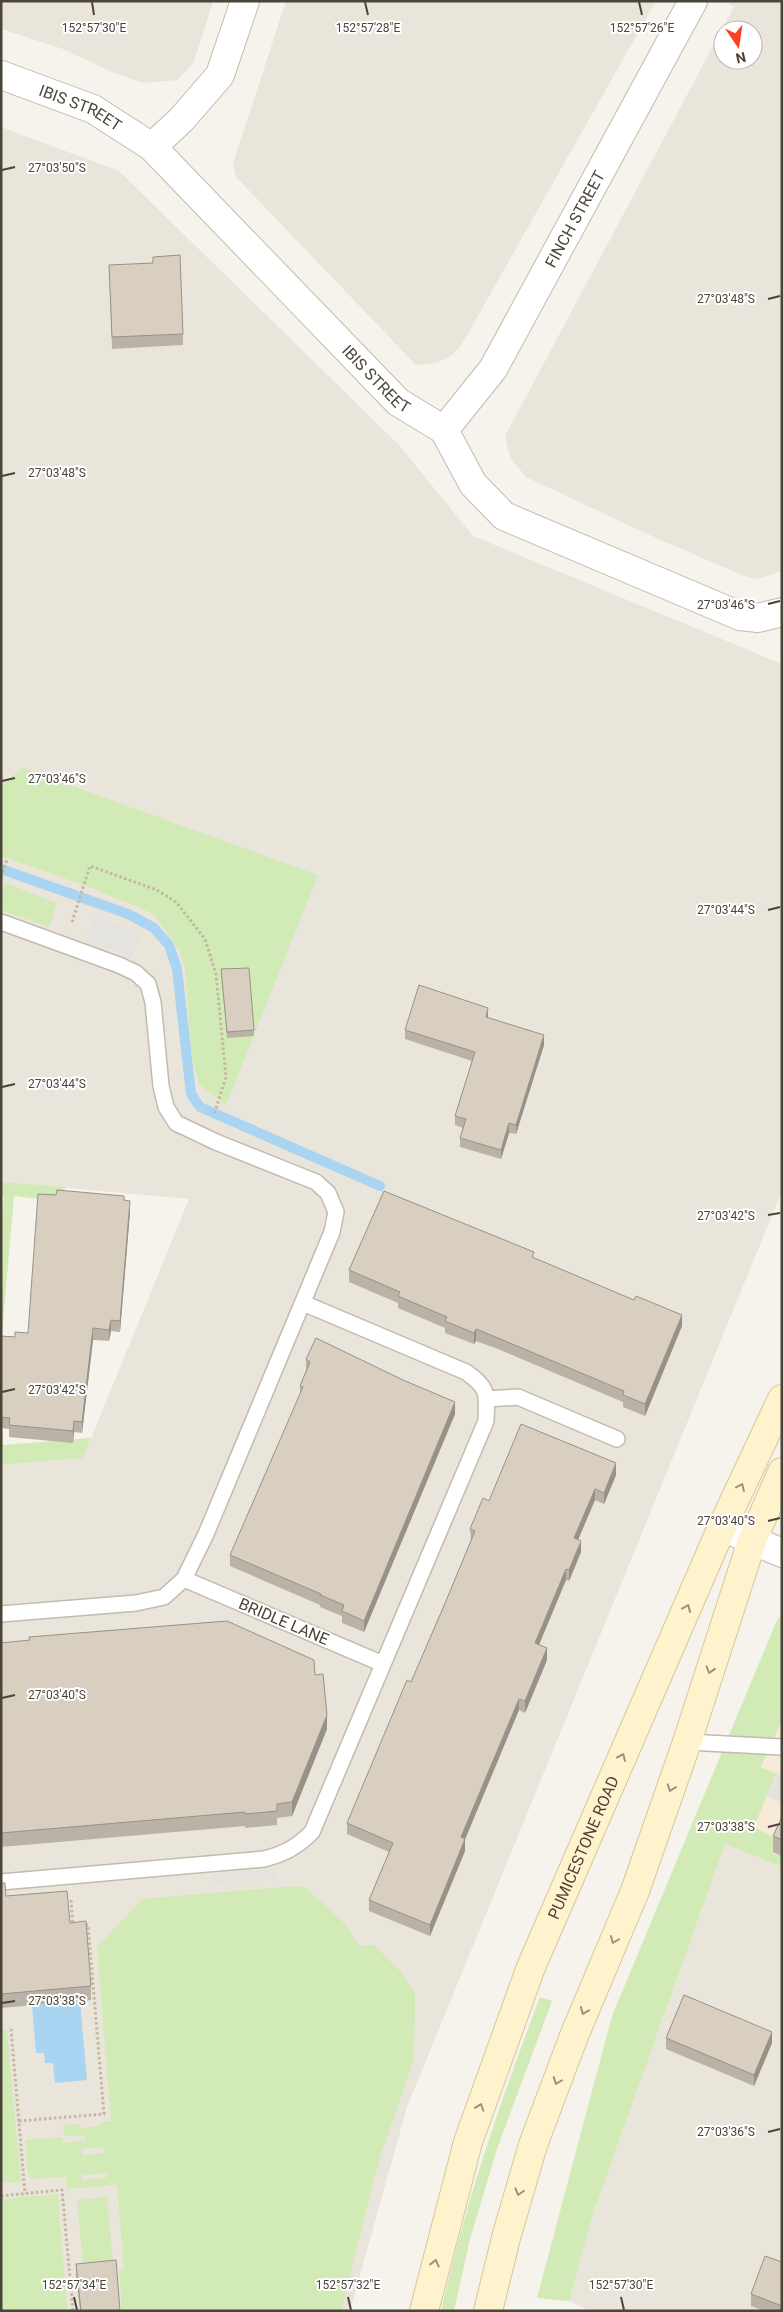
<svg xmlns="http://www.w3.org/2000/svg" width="783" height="2312" font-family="Roboto,sans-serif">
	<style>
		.residential { fill: #eae5da; fill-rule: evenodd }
		.commercial { fill: #f7ead8 }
		.green { fill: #d2eab5; fill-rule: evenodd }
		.parking { fill: #e5e3e0 }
		.water { fill: #a9d4f2 }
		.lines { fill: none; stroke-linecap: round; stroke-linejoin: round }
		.stream { stroke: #a9d4f2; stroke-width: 10 }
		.service-casing { stroke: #c2bbae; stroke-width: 18 }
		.minor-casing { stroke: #c2bbae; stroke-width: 30 }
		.secondary-casing { stroke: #d6c79b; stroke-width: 30 }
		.path { stroke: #c4b79f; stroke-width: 3; stroke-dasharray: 2.5 2.5; stroke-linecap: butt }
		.service { stroke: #fff; stroke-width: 15 }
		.minor { stroke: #fff; stroke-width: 28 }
		.secondary { stroke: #fff3cd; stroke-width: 28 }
		.wall { fill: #bab2a6 }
		.shaded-wall { fill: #979187 }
		.building { fill: #d8cfc1; stroke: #979187 }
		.oneway { stroke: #9c937c }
		.ticks { fill: none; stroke: #4b4439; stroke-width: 2 }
		.labels { text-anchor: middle; stroke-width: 4; stroke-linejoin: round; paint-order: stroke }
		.street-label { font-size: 16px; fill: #4b4439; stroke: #fff }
		.ticks-label { font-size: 12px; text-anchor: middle; fill: #4b4439; stroke: #fff; stroke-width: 4; stroke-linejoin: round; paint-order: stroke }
	</style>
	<rect width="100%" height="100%" fill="#f6f3ec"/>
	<path class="residential" d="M1 1H213L194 62 178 80 143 83 112 72 63 49 1 29Z
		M286 1H656L462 344 452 355 437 363 416 365 236 177 233 165 236 154Z
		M722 1H782V571L757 579 744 576 645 533 526 477 510 457 505 436 734 7ZM723 30H753V60H723Z
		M1 127 119 171 399 445 473 536 782 664V1191L407 2107 350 2311H1V1465L83 1458 189 1199 1 1182Z
		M725 1843 782 1867V2311H590L569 2301 594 2211Z"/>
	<path class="commercial" d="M782 1716V1867L725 1843 761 1767Z"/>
	<path class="green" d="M22 768 318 875 226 1105 199 1084 192 1059 185 968 179 949 154 914 90 887 1 856V786Z
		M5 883 57 903 49 927 1 910V895Z
		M1 1182 65 1187 64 1202 14 1196 1 1346V1225L4 1196 1 1195Z
		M1 1433H3V1445L91 1438 83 1458 1 1465Z
		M782 1614V1720L761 1767 776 1774 754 1827 779 1840 773 1853 782 1856 780 1866 725 1844 594 2211 569 2301 537 2298 612 2016 777 1620Z
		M294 1886 306 1888 344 1923 359 1946 374 1945 401 1972 415 1994 414 2059 380 2157 341 2311H122L119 2270H124L117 2185 67 2189 66 2177 29 2179 25 2140 63 2137V2143L85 2141V2135L64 2136 63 2125 79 2124V2128L100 2126 101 2122 111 2121 97 1947 142 1899ZM104 2147 105 2153 82 2155V2149ZM106 2173V2178L82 2180V2175Z
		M540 1997 552 2001 497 2149 470 2239 454 2311H441C465 2203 501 2100 540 1997Z
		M1 2030H7L21 2182 1 2183Z
		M58 2194 67 2311H1V2199Z
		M107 2197 113 2262 83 2265 77 2200Z"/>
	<path class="parking" d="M94 915 142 933 132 957 85 940Z
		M776 1774 782 1776V1803L766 1796Z
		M276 1869 277 1879 211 1884 210 1875Z"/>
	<path class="water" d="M80 2001 87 2080 55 2083 53 2063H45L44 2053H36L32 2005Z"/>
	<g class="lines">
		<path class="stream" d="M1 869 128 914 154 928 169 945 177 969 191 1094 200 1107 380 1186"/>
		<g class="service-casing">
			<path id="service" d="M1 922 119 965 136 973 148 984 153 1002 161 1086 166 1107 176 1123 216 1142 316 1182 328 1193 336 1212 332 1232 206 1534 184 1579 164 1597 136 1603 1 1614
				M487 1399 518 1397 617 1439
				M184 1579 383 1664
				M687 1742 782 1747
				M1 1882 264 1859C284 1854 297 1847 312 1832L486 1421C487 1394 489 1388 466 1372L303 1303"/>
		</g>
		<g class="minor-casing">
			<g id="minor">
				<path id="s1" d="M1 75 93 109 152 147 398 402 444 430 473 484 504 516 740 616 758 618 782 612"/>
				<path d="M152 147 181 120 220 75 245 1"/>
				<path id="s2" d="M444 430 493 369 693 1"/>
				<path d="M722 1527 782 1553"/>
			</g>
		</g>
		<g class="secondary-casing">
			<g id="secondary">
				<path id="s3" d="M424 2311 468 2142 531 1967 722 1527 782 1399"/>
				<path d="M488 2311 507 2234 533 2145 574 2036 635 1891 687 1742 752 1541 782 1472"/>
			</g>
		</g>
		<path class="path" d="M1 877 7 860
			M72 922 90 866 157 890 176 902 205 939 216 974 226 1077 214 1115
			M71 1900 73 1926
			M11 2029 25 2194
			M19 2121 104 2114 88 1925H84
			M1 2196 62 2190 73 2311"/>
		<use href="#service" class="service"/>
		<use href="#minor" class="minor"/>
		<use href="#secondary" class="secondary"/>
	</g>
	<path class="wall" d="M109 265 183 334V345L112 349Z
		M221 969 254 1030V1036L227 1038Z
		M488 1018 544 1045 516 1134 509 1133 501 1159 460 1147V1138L463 1128 455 1125V1116L472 1061 405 1039V1030Z
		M124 1200 130 1212 120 1332 111 1331 109 1341 93 1340 82 1433 74 1432 73 1443 9 1437V1429L1 1428V1336L15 1337 28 1333Z
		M534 1258 682 1326 645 1416 623 1407V1402L498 1349 476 1341 474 1344 445 1333V1328L398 1308V1303L349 1282V1270Z
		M306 1359 455 1414 364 1632 342 1623V1616L320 1607V1605L230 1566V1555L300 1396V1386L306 1371Z
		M616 1475 604 1504 595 1500 578 1540 581 1552 569 1581 566 1580 539 1645 547 1660 525 1713 519 1710 465 1839V1851L430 1936 369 1911V1900L389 1852 347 1834V1823L411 1682 446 1601 471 1541 470 1529 489 1501Z
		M1 1643 315 1675 327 1729 292 1816 277 1818V1825L245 1828V1826L1 1847Z
		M782 1817V1856L773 1852V1836Z
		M1 1883 6 1896 70 1923 91 1986V2000L1 2008Z
		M666 2038 772 2043 754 2086 666 2049Z
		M782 2262V2311H765L751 2306V2294Z
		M76 2264 120 2311H80L76 2275Z"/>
	<path class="shaded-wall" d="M488 1008V1018L486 1017Z
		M544 1035V1045L516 1134V1125Z
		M509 1123V1133L501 1159V1150Z
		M130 1201V1212L120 1332V1321Z
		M682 1315V1326L645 1416V1404Z
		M111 1320V1331L109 1341V1330Z
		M93 1328V1340L82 1433V1422Z
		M476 1329V1341L474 1344V1333Z
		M455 1402V1414L364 1632V1621Z
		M74 1421V1432L73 1443V1431Z
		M616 1463V1475L604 1504V1493Z
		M595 1489V1500L574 1549V1538Z
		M581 1541V1552L569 1581V1570Z
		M566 1569V1580L535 1654V1643Z
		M547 1648V1660L525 1713V1701Z
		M519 1699V1710L461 1849V1837Z
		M327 1715V1729L292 1816V1802Z
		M465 1839V1851L430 1936V1925Z
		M772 2032V2043L754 2086V2075Z"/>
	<path class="building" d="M180 255 183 334 112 337 109 265 153 263V257Z
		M249 968 254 1030 227 1032 221 969Z
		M419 985 488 1008 486 1017 544 1035 516 1125 509 1123 501 1150 460 1138 466 1119 455 1116 475 1052 405 1030Z
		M57 1190 124 1196V1200L130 1201 120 1321 111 1320 109 1330 93 1328 82 1422 74 1421 73 1431 9 1425 10 1418 1 1417V1336L15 1337V1332L28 1333 38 1194 56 1195Z
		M384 1191 534 1252 532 1257 634 1300 636 1296 682 1315 645 1404 623 1395 624 1391 498 1338 476 1329 474 1333 445 1321 447 1317 398 1296 400 1292 349 1270Z
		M316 1338 403 1380 455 1402 364 1621 342 1611 344 1605 320 1595 321 1594 230 1555 303 1387 300 1386 310 1362 306 1359Z
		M521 1424 616 1463 604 1493 595 1489 574 1538 581 1541 569 1570 566 1569 535 1643 547 1648 525 1701 519 1699 461 1837 465 1839 430 1925 369 1900 393 1843 347 1823 407 1680 411 1682 446 1601 475 1531 470 1529 483 1498 489 1501Z
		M227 1621 314 1660 315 1675 323 1674 327 1715 292 1802 277 1804V1811L245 1814V1812L1 1833V1643L30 1640 29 1637Z
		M782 1817V1840L773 1836Z
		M1 1883H5L6 1896 67 1891 70 1923 86 1921 91 1986 1 1994Z
		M684 1995 772 2032 754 2075 666 2038Z
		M765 2256 782 2262V2306L751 2294Z
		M116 2260 120 2311H81L76 2264Z"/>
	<defs><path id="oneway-chevron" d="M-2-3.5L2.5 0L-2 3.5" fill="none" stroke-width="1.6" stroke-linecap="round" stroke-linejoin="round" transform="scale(1.25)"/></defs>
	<g class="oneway">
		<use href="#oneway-chevron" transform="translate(741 1487) rotate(-65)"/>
		<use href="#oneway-chevron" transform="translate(687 1608) rotate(-67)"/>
		<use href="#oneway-chevron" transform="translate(710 1670) rotate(107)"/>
		<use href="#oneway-chevron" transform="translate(622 1757) rotate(-66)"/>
		<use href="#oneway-chevron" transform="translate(671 1788) rotate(109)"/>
		<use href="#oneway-chevron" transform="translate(614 1940) rotate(113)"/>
		<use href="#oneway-chevron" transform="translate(584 2011) rotate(112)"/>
		<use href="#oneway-chevron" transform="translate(557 2081) rotate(111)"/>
		<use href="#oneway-chevron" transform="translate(480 2107) rotate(-71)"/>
		<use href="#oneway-chevron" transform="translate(519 2192) rotate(106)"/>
		<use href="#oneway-chevron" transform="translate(435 2263) rotate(-76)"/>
	</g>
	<path class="ticks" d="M92 2 94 15M365 2 368 15M639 2 642 15M2 170 15 167M768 299 780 296M2 476 15 473M768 604 780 601M2 781 15 778M768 910 780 907M2 1087 15 1084M768 1215 780 1213M2 1392 15 1389M768 1521 780 1518M2 1698 15 1695M768 1827 780 1824M2 2003 15 2001M768 2132 780 2129M74 2297 77 2310M348 2297 351 2310M621 2297 624 2310"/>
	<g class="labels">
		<g class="street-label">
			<text dy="6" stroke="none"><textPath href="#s1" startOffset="86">IBIS STREET</textPath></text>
			<text dy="6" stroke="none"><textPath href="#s2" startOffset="249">FINCH STREET</textPath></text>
			<text dy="6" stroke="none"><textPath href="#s1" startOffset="491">IBIS STREET</textPath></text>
			<text transform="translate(284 1621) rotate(23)" y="6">BRIDLE LANE</text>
			<text dy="6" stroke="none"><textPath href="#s3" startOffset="491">PUMICESTONE ROAD</textPath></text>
		</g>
	</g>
	<g class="ticks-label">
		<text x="94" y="32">152°57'30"E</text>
		<text x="368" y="32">152°57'28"E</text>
		<text x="642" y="32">152°57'26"E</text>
		<text x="57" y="172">27°03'50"S</text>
		<text x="726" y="303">27°03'48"S</text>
		<text x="57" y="477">27°03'48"S</text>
		<text x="726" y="609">27°03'46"S</text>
		<text x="57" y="783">27°03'46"S</text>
		<text x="726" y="914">27°03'44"S</text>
		<text x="57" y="1088">27°03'44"S</text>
		<text x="726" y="1220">27°03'42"S</text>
		<text x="57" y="1394">27°03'42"S</text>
		<text x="726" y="1525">27°03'40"S</text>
		<text x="57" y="1699">27°03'40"S</text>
		<text x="726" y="1831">27°03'38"S</text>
		<text x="57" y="2005">27°03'38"S</text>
		<text x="726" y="2136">27°03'36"S</text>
		<text x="74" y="2289">152°57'34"E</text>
		<text x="348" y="2289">152°57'32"E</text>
		<text x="621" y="2289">152°57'30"E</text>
	</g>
	<rect width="783" height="2312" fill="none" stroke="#4b4439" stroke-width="5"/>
	<g transform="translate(738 45) rotate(167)"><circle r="24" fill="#ffffff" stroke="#b7b4b0"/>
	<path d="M0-4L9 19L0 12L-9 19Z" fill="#fc3f1d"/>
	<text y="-8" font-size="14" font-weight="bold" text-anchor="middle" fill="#4b4439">N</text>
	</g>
</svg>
